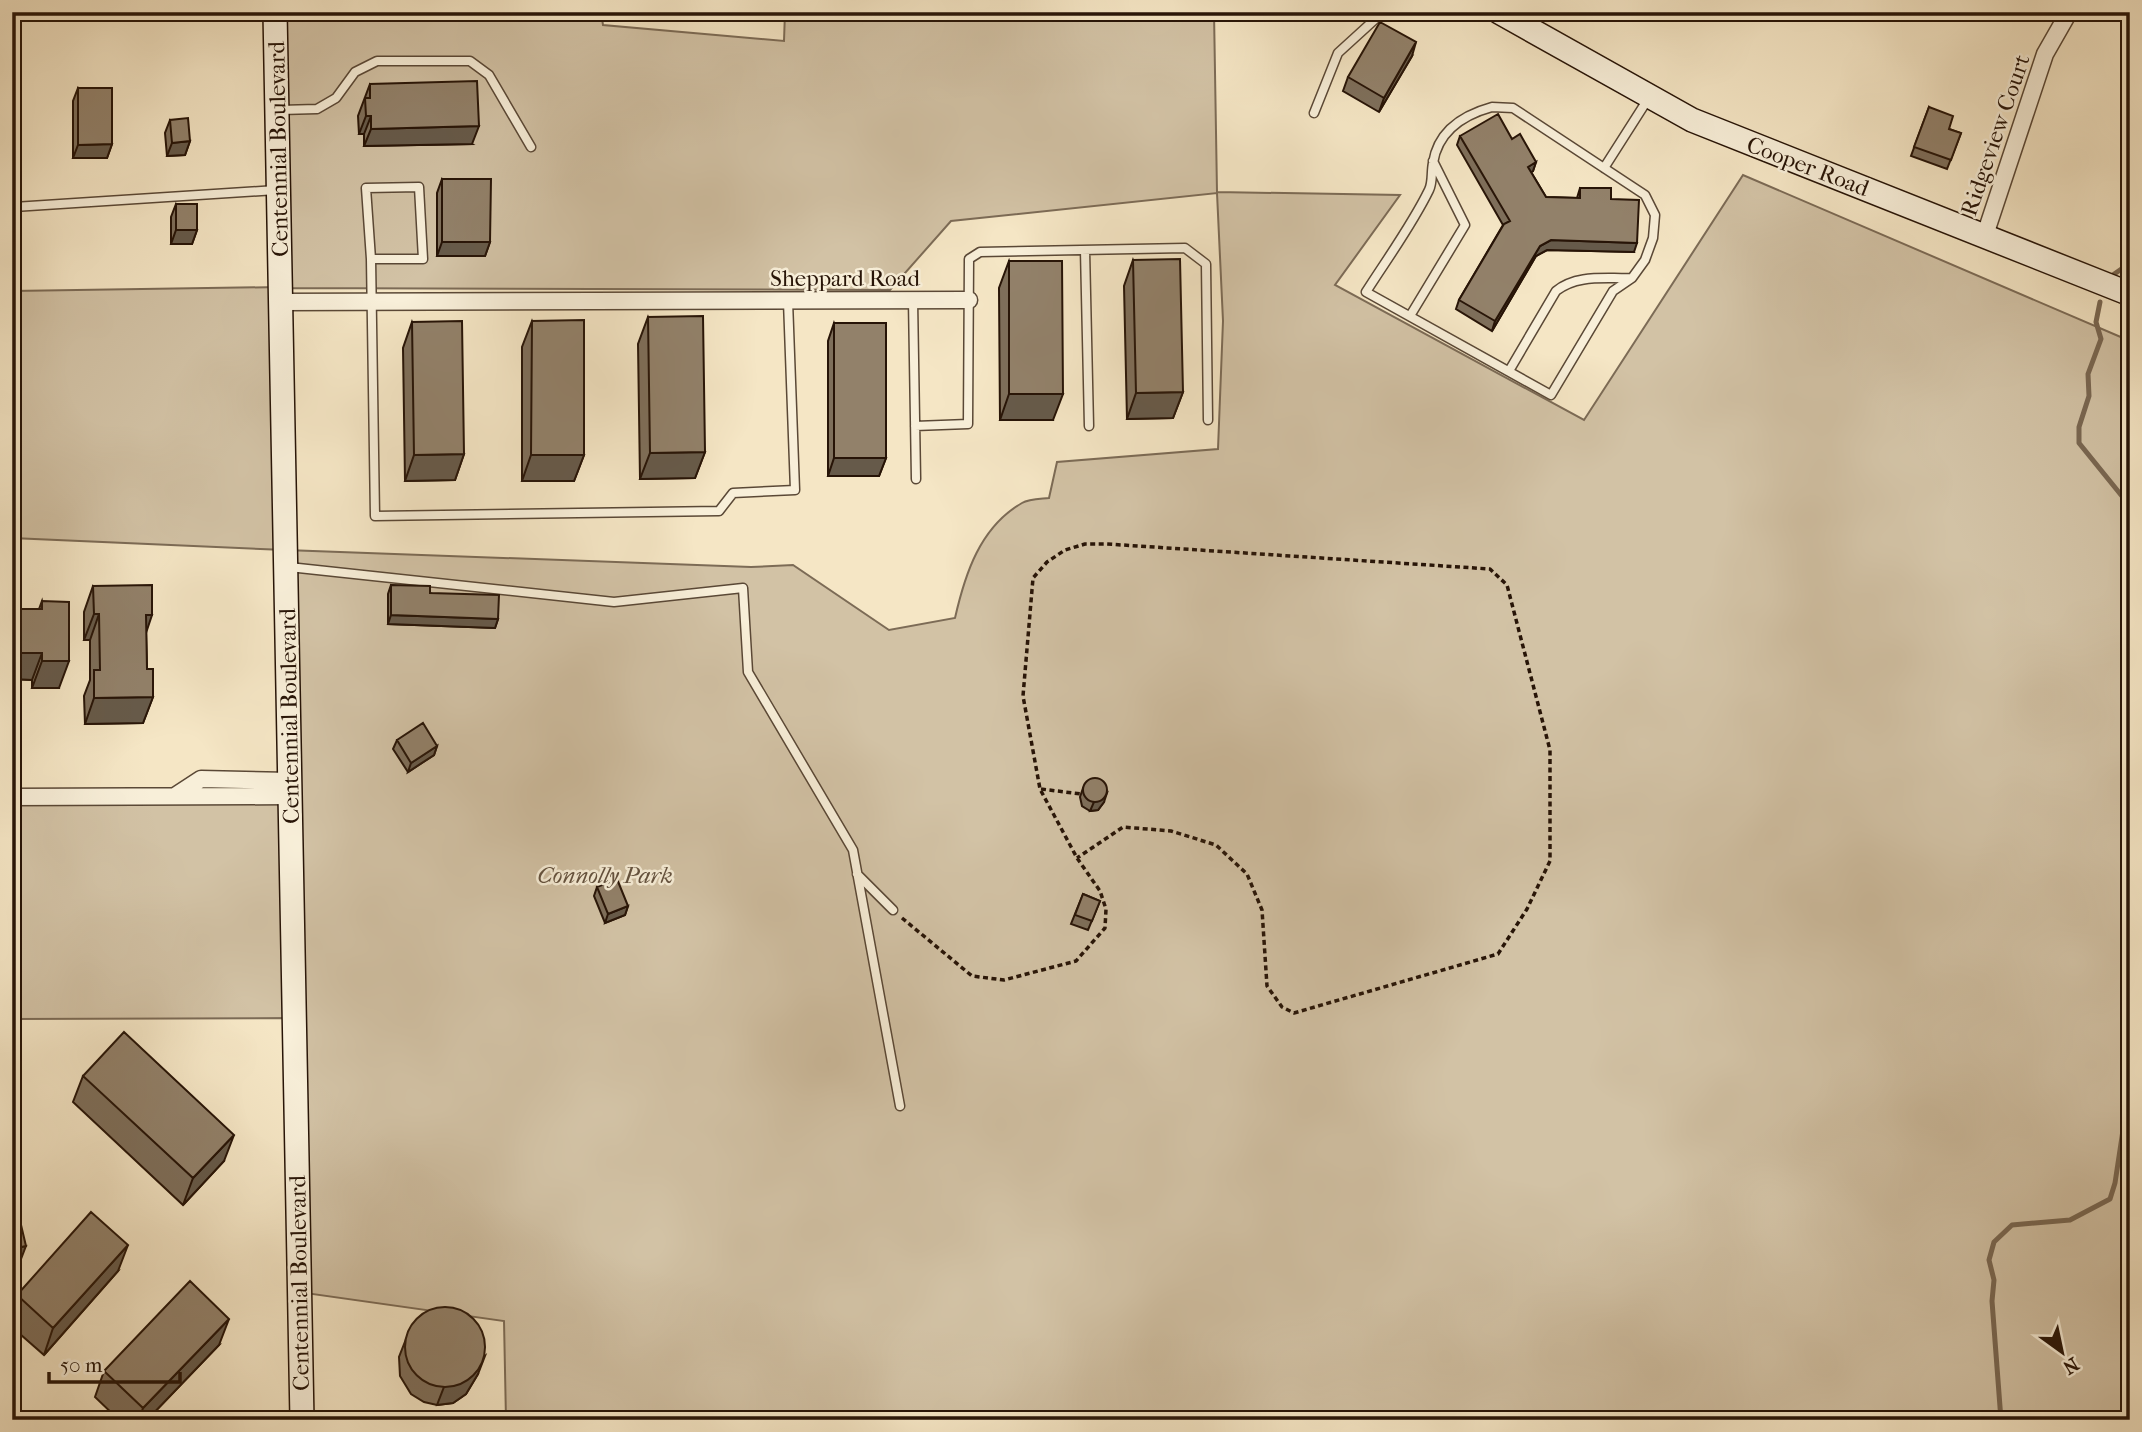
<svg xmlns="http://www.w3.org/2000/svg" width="2142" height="1432" font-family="'IM FELL French Canon',serif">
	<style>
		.green { fill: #d2c2a5; stroke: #7c6b56; stroke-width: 2; fill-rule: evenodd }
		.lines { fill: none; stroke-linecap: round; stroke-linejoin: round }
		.stream { stroke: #796752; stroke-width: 5 }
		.lane-casing { stroke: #5a4836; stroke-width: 11 }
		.street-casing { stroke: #5a4836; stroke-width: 19 }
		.secondary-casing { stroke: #271407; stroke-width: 26 }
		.path { stroke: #271407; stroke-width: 3.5; stroke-dasharray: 5 3.5; stroke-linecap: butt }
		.lane { stroke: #f8efd9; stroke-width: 8 }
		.street { stroke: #f8efd9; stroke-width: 16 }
		.secondary { stroke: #f8efd9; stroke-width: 23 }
		.wall { fill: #7e6f5b; stroke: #271407; stroke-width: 2 }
		.shaded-wall { fill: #665a4a; stroke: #271407; stroke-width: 2 }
		.building { fill: #92816a; stroke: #271407; stroke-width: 2 }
		.labels { text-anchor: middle; stroke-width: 5; stroke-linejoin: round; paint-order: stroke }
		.street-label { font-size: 23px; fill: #271407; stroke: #f8efd9 }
		.park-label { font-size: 23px; font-style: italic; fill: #63513e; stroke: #f8efd9 }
	</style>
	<rect width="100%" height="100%" fill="#f5e6c5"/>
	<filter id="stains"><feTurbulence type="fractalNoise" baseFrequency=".00286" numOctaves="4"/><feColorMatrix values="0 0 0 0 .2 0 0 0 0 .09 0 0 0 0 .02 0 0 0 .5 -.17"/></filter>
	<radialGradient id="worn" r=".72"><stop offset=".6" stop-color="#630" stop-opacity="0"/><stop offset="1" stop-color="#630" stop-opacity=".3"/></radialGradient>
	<path class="green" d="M276 12H601L603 25 784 41 785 12H1214L1217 192 1400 195 1335 285 1584 420 1743 175 2130 341V1420H506L504 1321 298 1292 294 1018 12 1019V798L289 796 285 550 12 538V291L280 287ZM1217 193 1223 321 1218 449 1057 462 1049 498C1041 499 1029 499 1022 503 980 527 965 574 955 618L889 630 793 565 751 567 286 550 281 288 890 290 951 221Z"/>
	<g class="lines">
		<path class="stream" d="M2110 277 2130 263
			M2100 302 2096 322 2101 339 2088 374 2089 396 2079 427V443L2130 506
			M2001 1420 1992 1301 1994 1280 1989 1260 1994 1242 2012 1225 2070 1220 2110 1199 2115 1183 2130 1084"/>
		<g class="lane-casing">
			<path id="lane" d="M1492 107 1513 108 1645 195 1655 215 1653 238 1645 260 1632 278 1613 291 1551 395 1366 292C1387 259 1412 225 1429 190 1433 182 1431 172 1433 163 1438 131 1463 115 1492 107Z
				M280 110 317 109 336 98 355 72 377 61H470L489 75 531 147
				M1314 113 1338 53 1383 12
				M1604 168 1648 99
				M419 187 423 259H371L366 188Z
				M14 207 276 190
				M1085 250 1089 426
				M371 259 375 516 719 511 733 493 795 490 788 301
				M913 300 916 479
				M1410 316 1465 225 1433 161
				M1509 371 1556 291C1577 274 1605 279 1631 278
				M915 426 968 424 969 259 980 252 1185 248 1206 264 1208 420
				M289 567 614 602 743 588 748 672 853 850 900 1106
				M857 874 893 910"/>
		</g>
		<g class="street-casing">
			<path id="street" d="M1985 235 2045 54 2069 12
				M281 302 969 300
				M175 796 201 779 290 781
				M12 797 290 796"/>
		</g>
		<g class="secondary-casing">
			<path id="secondary" d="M275 12 302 1420
				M1499 12 1692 120 2130 294"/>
		</g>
		<path class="path" d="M1041 789 1081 794
			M902 918 972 976 1004 980 1076 961 1105 928 1106 909 1100 891 1077 858 1040 789 1023 696 1033 578 1047 562 1065 550 1085 544H1107L1490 569 1507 585 1550 750V861L1527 909 1498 954 1294 1013 1282 1007 1267 986 1262 910 1247 874 1216 845 1171 831 1123 827 1077 858"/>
		<use href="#lane" class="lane"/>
		<use href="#street" class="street"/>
		<use href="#secondary" class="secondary"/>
	</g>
	<path class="wall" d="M1412 56 1379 112 1343 91 1348 77Z
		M370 84 472 144 364 146V134H359L358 116Z
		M78 88 112 144 107 158H73V101Z
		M1929 107 1949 129 1961 133 1947 169 1911 156Z
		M170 120 190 141 185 155 167 156 165 133Z
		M1460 136 1536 162 1533 171 1531 172 1546 197 1577 198 1580 188 1611 199 1634 252 1547 250 1536 256 1492 331 1456 309 1459 300 1503 225 1457 145Z
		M442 179 490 242 485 256H437V193Z
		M176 204 197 230 192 244H171V217Z
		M1133 260 1183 392 1173 418 1127 419 1124 286Z
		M1009 261 1053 420H1000L999 288Z
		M648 317 705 452 695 478 640 479 638 344Z
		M532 321 584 455 574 481H522V347Z
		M412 322 464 454 455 480 405 481 403 348Z
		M834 323 886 458 879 476H828V341Z
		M391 585 430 593 498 619 495 628 388 624V594Z
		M93 586 146 631 147 669 153 697 143 723 85 724 84 696 90 680V640H84V612Z
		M42 601 59 688H32V680L12 679V609H39Z
		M397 740 437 746 434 755 408 772 393 749Z
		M1083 788 1104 802 1098 810 1090 811 1082 806 1080 797Z
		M597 887 628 906 625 915 605 923 594 896Z
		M1083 894 1100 901 1088 930 1071 924Z
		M83 1076 224 1161 183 1205 73 1102Z
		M118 1271 44 1355 12 1327V1308L17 1295Z
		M406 1339 478 1374 466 1394 453 1403 437 1405 424 1402 411 1394 400 1376 399 1357Z
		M219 1345 147 1420H119L95 1397 104 1371Z"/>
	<path class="shaded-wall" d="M1416 42 1412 56 1379 112 1384 98Z
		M366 116H371L364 134H359Z
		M479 126 472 144 364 146 371 129Z
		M190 141 185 155 167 156 172 143Z
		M112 144 107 158H73L78 145Z
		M1536 162 1533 171 1525 176 1528 167Z
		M176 230H197L192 244H171Z
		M1551 240 1637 243 1634 252 1547 250 1536 256 1492 331 1495 321 1540 246Z
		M442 242H490L485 256H437Z
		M1183 392 1173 418 1127 419 1136 393Z
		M1009 394H1063L1053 420H1000Z
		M705 452 695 478 640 479 650 453Z
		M464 454 455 480 405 481 414 455Z
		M531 455H584L574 481H522Z
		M834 458H886L879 476H828Z
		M94 614H99L90 640H84Z
		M146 615H152L143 642Z
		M391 615 498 619 495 628 388 624Z
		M12 653H42L32 680 12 679Z
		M42 661H69L59 688H32Z
		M153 697 143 723 85 724 94 698Z
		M437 746 434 755 408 772 411 763Z
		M1107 793 1104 802 1098 810 1090 811 1094 802Z
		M628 906 625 915 605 923 608 914Z
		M234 1135 224 1161 183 1205 193 1178Z
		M128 1245 118 1271 44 1355 53 1328Z
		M26 1246 16 1272 12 1273V1249Z
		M229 1319 219 1345 147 1420H139L143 1408Z
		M485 1356 478 1374 466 1394 453 1403 437 1405 444 1387Z"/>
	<path class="building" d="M1380 22 1416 42 1384 98 1348 77Z
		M477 81 479 126 371 129V116H366L365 98H370V84Z
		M78 88H112V144L78 145Z
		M1929 107 1953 116 1949 129 1961 133 1951 160 1914 147Z
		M1498 114 1512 139 1520 134 1536 162 1528 167 1546 197 1580 198V188H1611V199L1639 200 1637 243 1551 240 1540 246 1495 321 1459 300 1504 224 1510 221 1460 136Z
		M188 118 190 141 172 143 170 120Z
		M442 179H491L490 242H442Z
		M176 204H197V230H176Z
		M1180 259 1183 392 1136 393 1133 260Z
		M1009 261H1062L1063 394H1009Z
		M703 316 705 452 650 453 648 317Z
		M584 320V455H531L532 321Z
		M462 321 464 454 414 455 412 322Z
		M834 323H886V458H834Z
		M152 585V615H146L147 669H153V697L94 698V670H100L99 614H94L93 586Z
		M391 585 430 586V593L499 595 498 619 391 615Z
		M42 601 69 602V661H42V653H12V609H42Z
		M423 723 437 746 411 763 397 740Z
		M1083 790a12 12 0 1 1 24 0a12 12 0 1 1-24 0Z
		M617 879 628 906 608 914 597 887Z
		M1083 894 1100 901 1092 921 1075 915Z
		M124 1032 234 1135 193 1178 83 1076Z
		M12 1187 26 1246 12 1249Z
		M91 1212 128 1245 53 1328 17 1295Z
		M190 1281 229 1319 143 1408 104 1371Z
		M405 1347a40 40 0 1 1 80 0a40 40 0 1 1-80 0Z"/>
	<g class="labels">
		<g class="street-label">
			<text transform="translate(1995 135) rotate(-71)" y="8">Ridgeview Court</text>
			<text transform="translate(278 149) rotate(-91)" y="8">Centennial Boulevard</text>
			<text transform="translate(1808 166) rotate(21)" y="8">Cooper Road</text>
			<text x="845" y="286">Sheppard Road</text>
			<text transform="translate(289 716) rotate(-91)" y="8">Centennial Boulevard</text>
			<text transform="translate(299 1283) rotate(-91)" y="8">Centennial Boulevard</text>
		</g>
		<g class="park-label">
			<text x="605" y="883">Connolly Park</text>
		</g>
	</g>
	<rect width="2142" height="1432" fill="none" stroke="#f5e6c5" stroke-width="42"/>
	<rect x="14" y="14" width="2114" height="1404" fill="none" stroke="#271407" stroke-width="3.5"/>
	<rect x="21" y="21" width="2100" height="1390" fill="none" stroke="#271407" stroke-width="2"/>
	<g transform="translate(2062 1352) rotate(147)" stroke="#f8efd9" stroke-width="5" paint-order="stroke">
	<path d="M0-5L12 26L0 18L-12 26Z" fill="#271407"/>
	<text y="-10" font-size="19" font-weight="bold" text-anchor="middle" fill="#271407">N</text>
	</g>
	<path d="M49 1372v10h131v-10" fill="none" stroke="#271407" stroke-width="3.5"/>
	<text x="60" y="1372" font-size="21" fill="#271407" stroke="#f8efd9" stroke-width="5" paint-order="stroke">50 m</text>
	<rect width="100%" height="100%" filter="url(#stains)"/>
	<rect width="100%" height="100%" fill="url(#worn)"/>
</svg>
